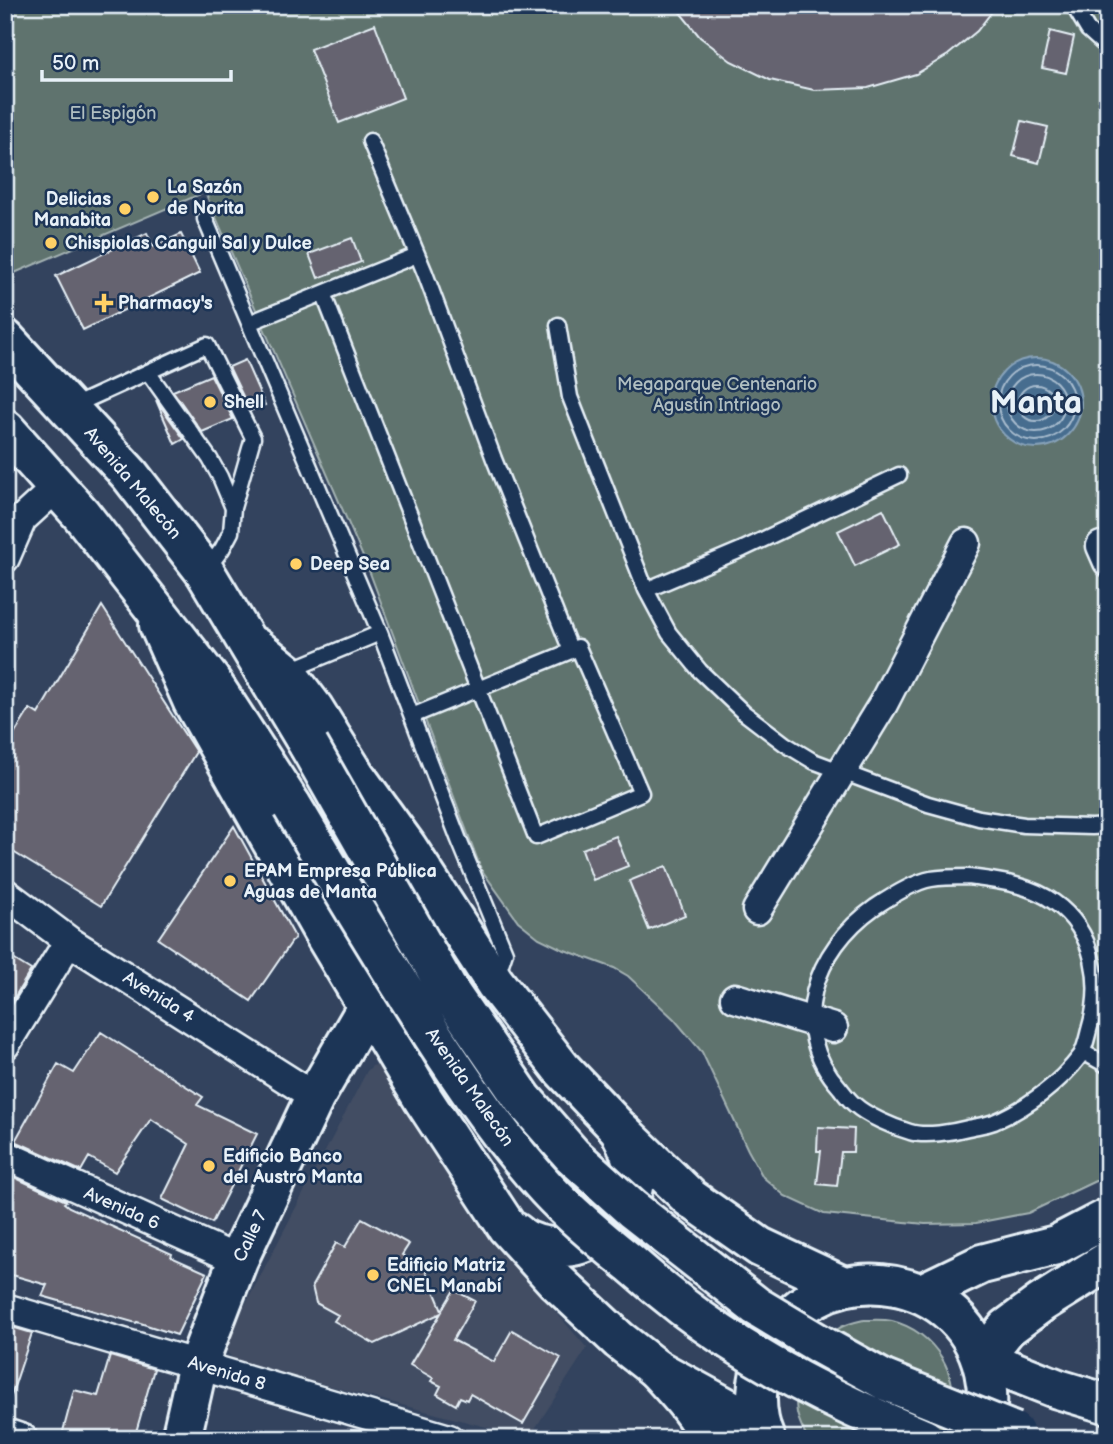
<svg xmlns="http://www.w3.org/2000/svg" width="1113" height="1444" font-family="'Balsamiq Sans',sans-serif">
	<style>
		.built { fill: #424d63 }
		.green { fill: #5f736e; stroke: #a4b2b3; stroke-width: 2 }
		.water { fill: #476d8f; stroke: #87a2b9; stroke-width: 2 }
		.lines { fill: none; stroke-linecap: round; stroke-linejoin: round }
		.shore { stroke: #a8bcce; stroke-width: 2 }
		.building { fill: #65646f; stroke: #e8f1f8; stroke-width: 2 }
		.lane-casing { stroke: #e8f1f8; stroke-width: 19 }
		.street-casing { stroke: #e8f1f8; stroke-width: 33 }
		.secondary-casing { stroke: #e8f1f8; stroke-width: 44 }
		.primary-casing { stroke: #e8f1f8; stroke-width: 44 }
		.lane { stroke: #1d3557; stroke-width: 14 }
		.street { stroke: #1d3557; stroke-width: 28 }
		.secondary { stroke: #1d3557; stroke-width: 38 }
		.primary { stroke: #1d3557; stroke-width: 38 }
		.primary-bridge-casing { stroke: #e8f1f8; stroke-width: 44; stroke-linecap: butt }
		.primary-bridge { stroke: #1d3557; stroke-width: 38 }
		.poi-dot { fill: #ffd166; stroke: #1d3557; stroke-width: 2.5 }
		.labels { text-anchor: middle; stroke-width: 5; stroke-linejoin: round; paint-order: stroke }
		.park-label { font-size: 18px; fill: #b1bfc1; stroke: #1d3557 }
		.poi-label { font-size: 18px; font-weight: bold; fill: #e8f1f8; stroke: #1d3557; text-anchor: start }
		.street-label { font-size: 18px; fill: #e8f1f8; stroke: #1d3557 }
		.town-label { font-size: 32px; font-weight: bold; fill: #e8f1f8; stroke: #1d3557 }
	</style>
	<rect width="100%" height="100%" fill="#33435e"/>
	<filter id="ink" filterUnits="userSpaceOnUse"><feTurbulence type="fractalNoise" baseFrequency=".0143" numOctaves="2"/><feDisplacementMap in="SourceGraphic" scale="14" xChannelSelector="R" yChannelSelector="G"/><feConvolveMatrix kernelMatrix="1 2 1 2 8 2 1 2 1" color-interpolation-filters="sRGB"/></filter>
	<g filter="url(#ink)">
		<path class="built" d="M380 1064 389 1067 506 1255 587 1348 529 1438 253 1366 233 1359 227 1352 226 1348 228 1338 367 1071 372 1066Z"/>
		<path class="green" d="M5 5H1108V1175L1028 1213 976 1223 925 1224 824 1214 785 1196 763 1177 748 1150 702 1052 674 1019 628 976 614 968 562 949 539 938 518 921 481 869 370 573 205 192 12 274 5 267Z
			M864 1320C873 1320 883 1319 892 1321 934 1331 963 1376 950 1419 948 1425 944 1432 941 1439H807C804 1431 799 1422 797 1413 792 1379 807 1345 838 1329 845 1324 855 1322 864 1320Z"/>
		<path class="water" d="M991 403a45 45 0 1 1 90 0a45 45 0 1 1-90 0Z"/>
		<g class="lines">
			<path class="shore" d="M998 403a38 38 0 1 1 76 0a38 38 0 1 1-76 0Z
				M1007 403a29 29 0 1 1 58 0a29 29 0 1 1-58 0Z
				M1018 403a18 18 0 1 1 36 0a18 18 0 1 1-36 0Z"/>
		</g>
		<path class="building" d="M674 5H997L977 31 948 55 916 74 868 88 814 90 770 80 731 61 700 37Z
			M375 24 403 98 339 123 310 49Z
			M1050 31 1074 37 1066 73 1042 68Z
			M1022 121 1048 127 1039 163 1013 156Z
			M147 233 153 247 181 234 200 273 83 330 56 276Z
			M352 238 361 262 318 278 309 254Z
			M245 360 265 405 250 411 229 367Z
			M211 375 233 419 202 432 173 391Z
			M156 400 184 439 175 444Z
			M883 509 900 544 855 566 838 531Z
			M102 606 196 752 101 906 5 847V749L30 709 38 714Z
			M234 826 295 937 251 1001 158 939Z
			M616 836 628 866 593 880 582 849Z
			M666 866 685 915 649 930 629 881Z
			M5 954 31 970 5 1013Z
			M101 1032 203 1097 197 1105 257 1134 212 1223 162 1199 189 1144 151 1119 115 1172 89 1157 81 1171 15 1141 58 1064 74 1073Z
			M818 1127 854 1129 853 1152H841L837 1186 817 1184 821 1151H817Z
			M5 1173 66 1201 64 1203 69 1207 172 1254 171 1257 207 1273 177 1335 137 1322 136 1323 42 1296 47 1285 5 1273Z
			M362 1218 409 1244 402 1255 424 1267 442 1310 454 1290 475 1301 453 1340 494 1362 512 1330 561 1358 523 1424 470 1394 467 1400 460 1397 456 1405 437 1394 441 1386 431 1381 433 1378 410 1365 441 1313 375 1344 334 1321 338 1315 316 1303 312 1286 336 1243 345 1247Z
			M5 1325 32 1333 9 1402 5 1401Z
			M110 1356 154 1369 134 1439H61L74 1390 98 1396Z"/>
		<g class="lines">
			<g class="lane-casing">
				<path id="lane" d="M1073 5 1088 30 1108 48
					M205 219 380 633 459 840 505 952 497 976
					M323 293 536 837 641 793 578 647 571 651 494 459 425 273 370 141
					M249 323 417 255
					M558 325 570 397 646 590 669 633 700 671 743 712 785 744 813 761 928 804 979 818 1024 825 1092 827 1108 826
					M148 372 210 459 220 477 233 508 231 532 222 549 207 569
					M71 407 207 345 253 438 233 508
					M646 590 743 549 899 475
					M288 671 380 633
					M412 716 571 651
					M968 877C998 881 1029 884 1054 902 1095 931 1103 984 1089 1030 1087 1038 1085 1048 1081 1055 1059 1084 1027 1108 994 1122 986 1125 976 1126 968 1128 953 1132 925 1137 910 1132 893 1127 867 1116 854 1104 849 1100 844 1093 840 1088 786 1028 814 950 875 907 890 897 914 882 931 879 943 877 956 877 968 877Z
					M1083 1052 1108 1066"/>
			</g>
			<g class="street-casing">
				<path id="street" d="M1101 546 1108 562
					M5 558 22 519 58 486
					M5 893 69 941 315 1097
					M757 910 883 704 966 543
					M735 998 833 1028
					M5 1045 69 941
					M5 1155 238 1260
					M5 1308 449 1439
					M5 1433 23 1439"/>
			</g>
			<g class="secondary-casing">
				<path id="secondary" d="M159 625 193 702 324 934 423 1099 507 1227 556 1281 619 1340 656 1369 760 1426
					M255 647 286 672 314 709 355 775 407 847 495 983 561 1068 619 1129 690 1198 760 1247 843 1286
					M515 1232C519 1235 523 1239 528 1241 563 1256 605 1243 624 1211 630 1200 635 1187 634 1174 634 1159 628 1146 621 1133
					M982 1359 1058 1389 1108 1404
					M181 1439 198 1364 238 1260 315 1097 367 1007"/>
			</g>
			<g class="primary-casing">
				<path id="primary" d="M5 339 130 475 205 572 309 746
					M5 429 81 514 211 681 292 806
					M922 1293 982 1264 1056 1245 1108 1218
					M982 1359 1007 1328 1041 1303 1108 1261
					M656 1369C676 1391 697 1412 709 1439
					M765 1439C753 1411 755 1379 767 1351 810 1252 960 1265 984 1371 989 1394 989 1417 980 1439"/>
			</g>
			<use href="#lane" class="lane"/>
			<use href="#street" class="street"/>
			<use href="#secondary" class="secondary"/>
			<use href="#primary" class="primary"/>
			<g class="primary-bridge-casing">
				<path id="primary-bridge" d="M309 746 446 987 523 1099 572 1155 632 1209 756 1306 821 1345 884 1380 1014 1432
					M292 806C340 886 388 967 439 1045 472 1095 506 1145 547 1189 572 1216 601 1240 630 1263 647 1278 665 1293 683 1307 756 1363 840 1404 924 1439"/>
			</g>
			<use href="#primary-bridge" class="primary-bridge"/>
		</g>
	</g>
	<g class="poi-dot">
		<circle cx="153" cy="197" r="7"/>
		<circle cx="125" cy="209" r="7"/>
		<circle cx="51" cy="243" r="7"/>
		<path d="M100.5 292.5h7v7h7v7h-7v7h-7v-7h-7v-7h7z"/>
		<circle cx="210" cy="402" r="7"/>
		<circle cx="296" cy="564" r="7"/>
		<circle cx="230" cy="881" r="7"/>
		<circle cx="209" cy="1166" r="7"/>
		<circle cx="373" cy="1275" r="7"/>
	</g>
	<g class="labels">
		<g class="park-label">
			<text x="113" y="119">El Espigón</text>
			<text x="717" y="390">Megaparque Centenario<tspan x="717" dy="21">Agustín Intriago</tspan></text>
		</g>
		<g class="poi-label">
			<text x="167" y="193">La Sazón<tspan x="167" dy="21">de Norita</tspan></text>
			<text x="111" y="205" text-anchor="end">Delicias<tspan x="111" dy="21">Manabita</tspan></text>
			<text x="65" y="249">Chispiolas Canguil Sal y Dulce</text>
			<text x="118" y="309">Pharmacy's</text>
			<text x="224" y="408">Shell</text>
			<text x="310" y="570">Deep Sea</text>
			<text x="244" y="877">EPAM Empresa Pública<tspan x="244" dy="21">Aguas de Manta</tspan></text>
			<text x="223" y="1162">Edificio Banco<tspan x="223" dy="21">del Austro Manta</tspan></text>
			<text x="387" y="1271">Edificio Matriz<tspan x="387" dy="21">CNEL Manabí</tspan></text>
		</g>
		<g class="street-label">
			<text transform="translate(133 483) rotate(50)" y="6">Avenida Malecón</text>
			<text transform="translate(159 997) rotate(32)" y="6">Avenida 4</text>
			<text transform="translate(470 1087) rotate(55)" y="6">Avenida Malecón</text>
			<text transform="translate(122 1208) rotate(24)" y="6">Avenida 6</text>
			<text transform="translate(250 1236) rotate(-65)" y="6">Calle 7</text>
			<text transform="translate(227 1373) rotate(17)" y="6">Avenida 8</text>
		</g>
		<g class="town-label">
			<text x="1036" y="413">Manta</text>
		</g>
	</g>
	<rect width="1113" height="1444" fill="none" stroke="#1d3557" stroke-width="28"/>
	<rect x="14" y="14" width="1085" height="1416" fill="none" stroke="#e8f1f8" stroke-width="2.5" filter="url(#ink)"/>
	<path d="M42 70v10h189v-10" fill="none" stroke="#e8f1f8" stroke-width="3.5"/>
	<text x="52" y="70" font-size="21" fill="#e8f1f8" stroke="#1d3557" stroke-width="5" paint-order="stroke">50 m</text>
</svg>
